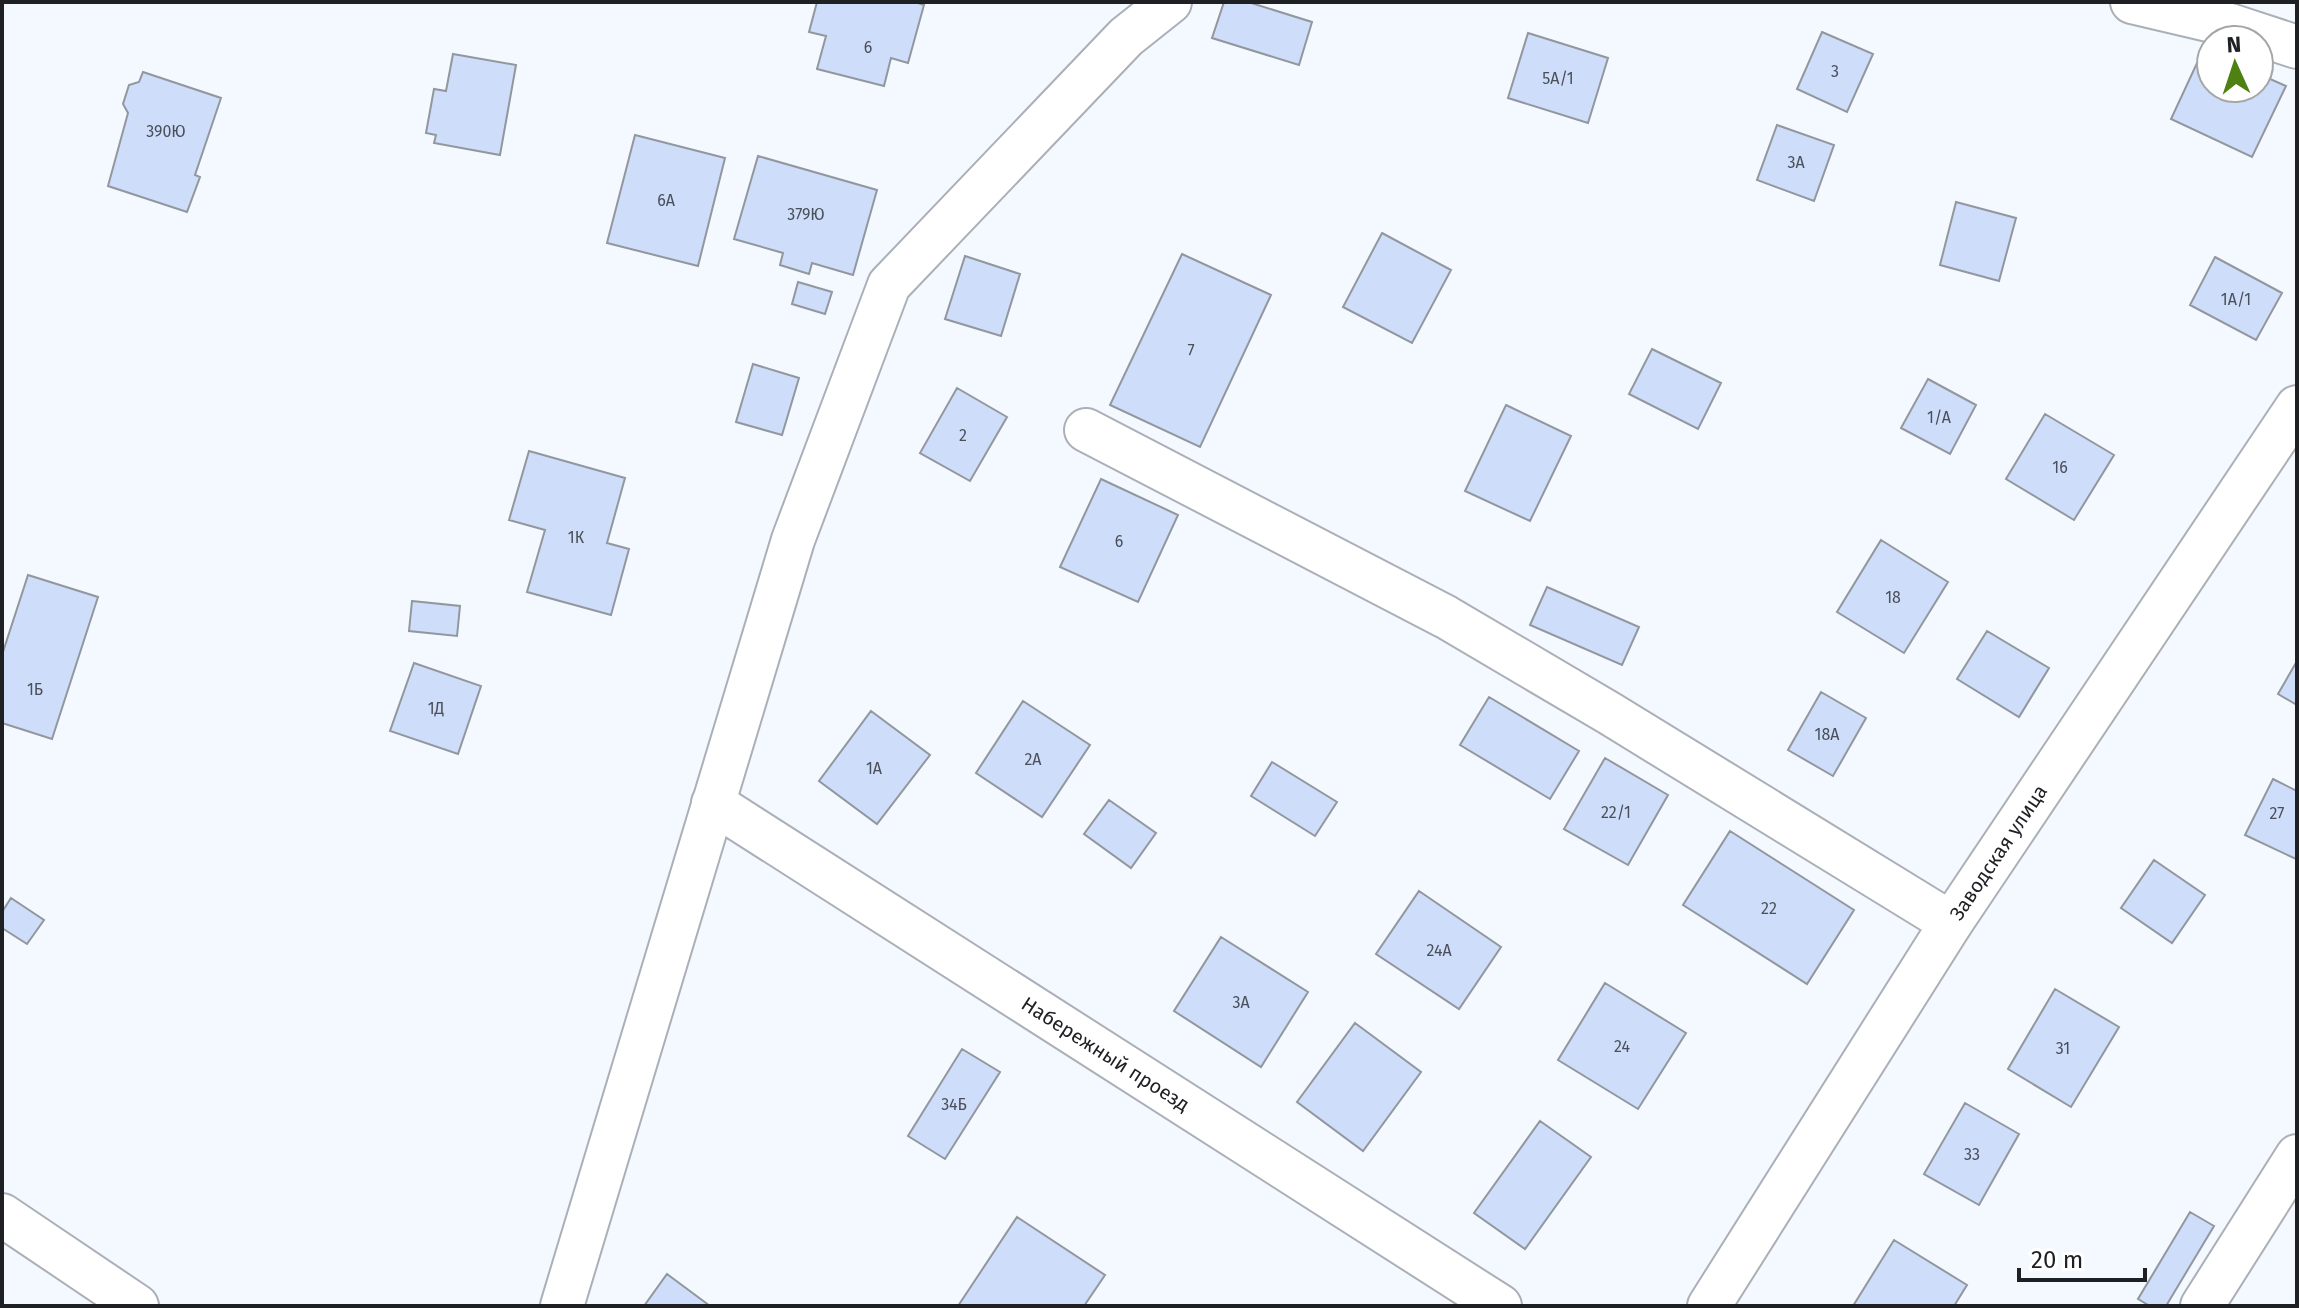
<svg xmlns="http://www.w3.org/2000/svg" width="2299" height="1308" font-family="'Fira Sans',sans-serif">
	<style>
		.building { fill: #ceddfa; stroke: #92979e; stroke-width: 2 }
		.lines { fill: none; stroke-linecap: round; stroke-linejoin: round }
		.minor-casing { stroke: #abb0b8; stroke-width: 46 }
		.minor { stroke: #fff; stroke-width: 42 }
		.labels { text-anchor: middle; stroke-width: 8; stroke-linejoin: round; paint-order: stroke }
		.number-label { font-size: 16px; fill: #4b4f59 }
		.street-label { font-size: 20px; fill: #1f2023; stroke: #fff }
	</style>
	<rect width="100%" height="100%" fill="#f4f8ff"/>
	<path class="building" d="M817 2H915L924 5 908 63 891 58 884 86 817 69 826 36 809 32Z
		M1224 2H1248L1312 22 1299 65 1212 38Z
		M1822 32 1873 54 1847 112 1797 89Z
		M1528 33 1608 58 1588 123 1508 98Z
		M2204 48 2211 51V88H2259V74L2286 86 2252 157 2171 119Z
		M453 54 516 65 500 155 434 143 436 135 426 133 434 89 446 91Z
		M143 72 221 98 195 175 200 177 187 212 108 186 128 113 123 104 129 85 139 82Z
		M1777 125 1834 145 1814 201 1757 180Z
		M635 135 725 158 698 266 607 243Z
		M758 156 877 190 853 275 812 263 809 274 780 265 783 253 734 239Z
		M1956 202 2016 218 1999 281 1940 265Z
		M1382 233 1451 270 1412 343 1343 307Z
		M1182 254 1271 295 1200 447 1110 405Z
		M965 256 1020 274 1001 336 945 319Z
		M2215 257 2282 293 2256 340 2190 305Z
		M798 282 832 292 825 314 792 304Z
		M1652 349 1721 383 1698 429 1629 394Z
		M753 364 799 378 782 435 736 422Z
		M1928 379 1976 405 1950 454 1901 428Z
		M957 388 1007 417 970 481 920 453Z
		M1506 405 1571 436 1530 521 1465 491Z
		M2045 414 2114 455 2074 520 2006 479Z
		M529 451 625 478 607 543 629 549 611 615 527 592 545 530 509 520Z
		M1101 479 1178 515 1138 602 1060 567Z
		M1881 540 1948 582 1904 653 1837 612Z
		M28 575 98 597 52 739 2 723V655Z
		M1547 587 1639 627 1622 665 1530 625Z
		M412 601 460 606 457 636 409 631Z
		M1987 631 2049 668 2019 717 1957 679Z
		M2297 661V705L2278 694Z
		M414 663 481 686 458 754 390 731Z
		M1821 692 1866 718 1833 776 1788 750Z
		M1489 697 1579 751 1550 799 1460 745Z
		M1023 701 1090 745 1042 817 976 773Z
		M871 711 930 755 877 824 819 781Z
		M1605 758 1668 795 1628 865 1564 829Z
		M1272 762 1337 802 1315 836 1251 796Z
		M2273 779 2297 791 2296 859 2245 835Z
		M1109 800 1156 833 1131 868 1084 834Z
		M1730 831 1854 910 1807 984 1683 905Z
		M2154 860 2205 895 2172 943 2121 908Z
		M1419 891 1501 947 1459 1009 1376 954Z
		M11 898 44 920 27 944 2 928V912Z
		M1221 937 1308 992 1261 1067 1174 1011Z
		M1605 983 1686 1033 1638 1109 1558 1060Z
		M2055 989 2119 1027 2071 1107 2008 1069Z
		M1355 1023 1421 1072 1363 1151 1297 1102Z
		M962 1049 1000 1072 945 1159 908 1136Z
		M1965 1103 2019 1134 1979 1205 1924 1174Z
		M1540 1121 1591 1157 1525 1249 1474 1213Z
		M2190 1212 2214 1226 2166 1306H2150L2138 1299Z
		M1017 1217 1105 1275 1084 1306H958Z
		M1894 1240 1967 1285 1954 1306H1853Z
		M667 1274 710 1306H644Z"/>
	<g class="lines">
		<g class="minor-casing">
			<g id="minor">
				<path d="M2132 2 2230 25 2297 47"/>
				<path d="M1086 430 1446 617 1609 713 1951 923"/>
				<path id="s1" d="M713 803 1500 1306"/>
				<path d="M2 1215 137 1306"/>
				<path d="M562 1306 793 540 889 285 1126 37 1170 2"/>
				<path id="s2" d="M1709 1306 1951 923 2297 407"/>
				<path d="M2202 1306 2297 1156"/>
			</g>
		</g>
		<use href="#minor" class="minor"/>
	</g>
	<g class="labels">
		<g class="number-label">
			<text x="868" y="53">6</text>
			<text x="1835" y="77">3</text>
			<text x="1558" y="84">5А/1</text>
			<text x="166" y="137">390Ю</text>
			<text x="1796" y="168">3А</text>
			<text x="666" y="206">6А</text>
			<text x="806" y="220">379Ю</text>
			<text x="2236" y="305">1А/1</text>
			<text x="1191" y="356">7</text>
			<text x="1939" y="423">1/А</text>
			<text x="963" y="441">2</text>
			<text x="2060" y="473">16</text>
			<text x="576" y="543">1К</text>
			<text x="1119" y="547">6</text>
			<text x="1893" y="603">18</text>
			<text x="35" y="695">1Б</text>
			<text x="436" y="714">1Д</text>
			<text x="1827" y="740">18А</text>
			<text x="1033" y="765">2А</text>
			<text x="874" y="774">1А</text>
			<text x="1616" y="818">22/1</text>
			<text x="2277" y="819">27</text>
			<text x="1769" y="914">22</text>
			<text x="1439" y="956">24А</text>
			<text x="1241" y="1008">3А</text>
			<text x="1622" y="1052">24</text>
			<text x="2063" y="1054">31</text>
			<text x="954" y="1110">34Б</text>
			<text x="1972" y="1160">33</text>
		</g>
		<g class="street-label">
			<text dy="7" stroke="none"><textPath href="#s2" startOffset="538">Заводская улица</textPath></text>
			<text dy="7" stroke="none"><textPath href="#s1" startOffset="466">Набережный проезд</textPath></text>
		</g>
	</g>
	<rect width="2299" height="1308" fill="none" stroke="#1f2023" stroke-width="8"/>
	<g transform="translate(2235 64) rotate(357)"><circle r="38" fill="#ffffff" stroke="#a5a6a7" stroke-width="2"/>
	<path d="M0-6L14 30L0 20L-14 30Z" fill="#4e8012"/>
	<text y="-12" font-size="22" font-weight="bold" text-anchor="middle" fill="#1f2023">N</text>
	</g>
	<path d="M2019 1268v12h126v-12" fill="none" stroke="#1f2023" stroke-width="4"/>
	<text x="2031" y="1268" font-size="24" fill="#1f2023" stroke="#ffffff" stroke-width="6" paint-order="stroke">20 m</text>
</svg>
